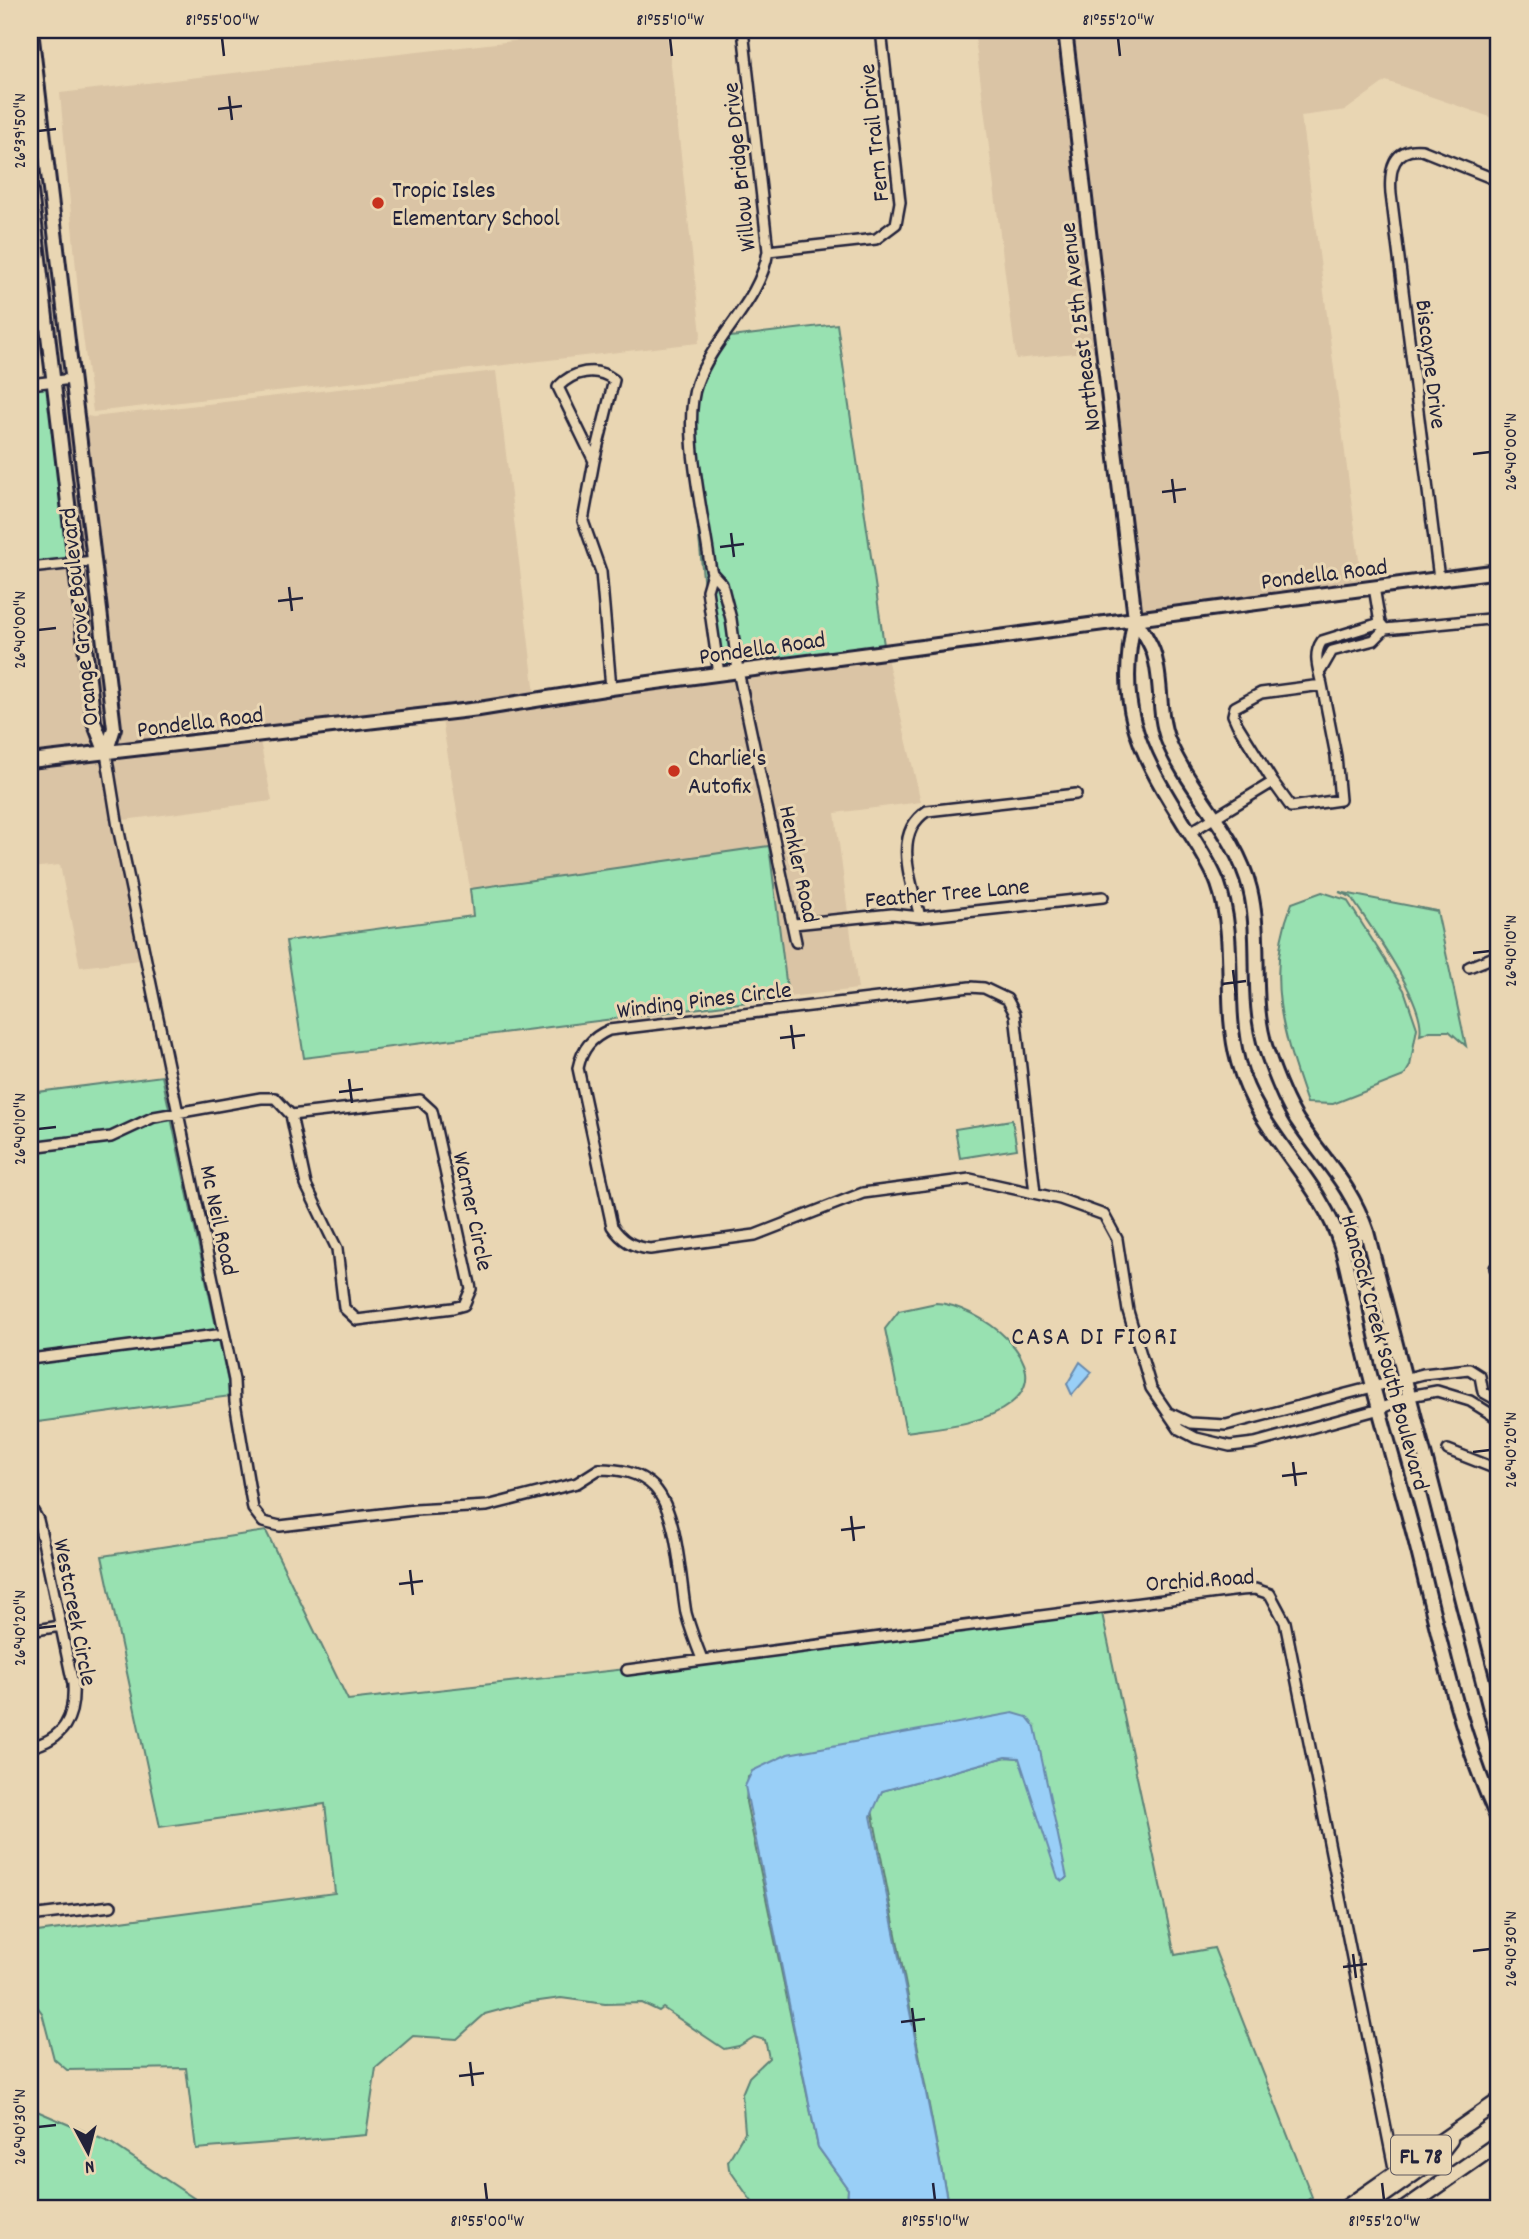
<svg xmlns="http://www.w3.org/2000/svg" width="1529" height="2239" font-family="Dekko,sans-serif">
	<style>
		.built { fill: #dac4a5 }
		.green { fill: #98e1b1; stroke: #5d8276; stroke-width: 2 }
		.water { fill: #99cff7; stroke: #698aac; stroke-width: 2 }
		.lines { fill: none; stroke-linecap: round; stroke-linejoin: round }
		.street-casing { stroke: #22223b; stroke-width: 14 }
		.secondary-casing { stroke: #22223b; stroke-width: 18 }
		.primary-casing { stroke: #22223b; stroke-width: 19 }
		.street { stroke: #e9d6b3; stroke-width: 9 }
		.secondary { stroke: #e9d6b3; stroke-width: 12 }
		.primary { stroke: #e9d6b3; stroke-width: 14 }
		.ticks { fill: none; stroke: #22223b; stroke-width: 2.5 }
		.poi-dot { fill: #c8321e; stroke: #e9d6b3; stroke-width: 2.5 }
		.labels { text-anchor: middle; stroke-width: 6; stroke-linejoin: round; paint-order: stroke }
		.shield { fill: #e9d6b3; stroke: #5e585f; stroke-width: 2 }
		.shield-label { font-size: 23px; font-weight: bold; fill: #22223b }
		.street-label { font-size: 24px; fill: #22223b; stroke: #e9d6b3 }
		.poi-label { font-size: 24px; fill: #22223b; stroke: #e9d6b3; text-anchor: start }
		.neighbourhood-label { font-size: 26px; letter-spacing: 2px; fill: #22223b; stroke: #e9d6b3 }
		.neatline { fill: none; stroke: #22223b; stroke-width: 2.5 }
		.ticks-label { font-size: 18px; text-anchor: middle; fill: #22223b }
	</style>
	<rect width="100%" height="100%" fill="#e9d6b3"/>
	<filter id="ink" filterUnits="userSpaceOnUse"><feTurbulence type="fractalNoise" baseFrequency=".0143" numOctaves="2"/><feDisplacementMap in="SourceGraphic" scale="14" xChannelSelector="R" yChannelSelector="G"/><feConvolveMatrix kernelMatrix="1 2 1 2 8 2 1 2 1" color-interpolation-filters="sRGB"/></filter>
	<g filter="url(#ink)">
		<path class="built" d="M609 30H667L701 334 698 343 93 412 80 313 60 93Z
			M974 30H1059L1129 613 1094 351 1016 359Z
			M1071 30H1499V120L1386 81 1346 110 1301 116 1362 583 1140 611Z
			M496 371 535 694 114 746 82 415 93 417Z
			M71 416 108 728 105 736 99 720 63 417Z
			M69 560 98 747 30 755V566Z
			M887 658 921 802 835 813 858 989 788 997 768 846 470 889 442 720Z
			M260 741 272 801 116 821 139 960 80 967 60 865 30 868V767Z"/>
		<path class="green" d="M837 324 884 645 712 668 688 427C688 391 703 368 722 338Z
			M47 378 69 560 30 566V380Z
			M769 846 788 997 304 1058 286 941 473 916 470 889Z
			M1322 892 1347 900 1404 990 1417 1028 1410 1066 1404 1076 1333 1104 1307 1103C1283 1035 1264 974 1292 903Z
			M1339 892 1437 911 1466 1046 1449 1031H1430L1420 1035C1427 1003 1369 925 1351 897Z
			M162 1076 231 1396 30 1423V1093Z
			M1012 1120 1017 1149 960 1158 955 1129Z
			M936 1303C976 1304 1062 1365 1010 1404 983 1425 939 1427 906 1432L885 1329 899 1311Z
			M266 1531 348 1700 635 1668 1100 1604 1175 1955 1214 1948 1312 2197 1294 2209H949L872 1810 882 1791 1006 1757 1019 1758 1024 1770 1035 1727 788 1754 748 1777 746 1802 818 2147 848 2189 847 2209H757L729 2169 728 2161 745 2132 742 2094 749 2077 769 2058 765 2040 754 2037 739 2046 724 2049 663 2008 659 2011 642 2003 605 2004 561 1998 525 2003 485 2014 457 2039 413 2036 376 2068 366 2135 196 2149 186 2068 67 2070 54 2059 42 2013 30 1997V1933L335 1893 325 1804 160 1827 102 1556Z
			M30 2108 111 2143 210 2209H30Z"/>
		<path class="water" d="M1080 1362 1092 1372 1072 1395 1067 1384Z
			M1013 1713 1027 1717 1035 1727 1067 1878 1062 1881 1058 1878 1019 1758 1006 1757 882 1791 871 1816 949 2209H847L848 2189 818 2147 745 1786 752 1771 788 1754Z"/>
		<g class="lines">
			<g class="street-casing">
				<path id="street" d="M743 30 768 251C761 301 714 336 697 383 681 426 704 517 710 565L712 573 722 584 731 619 738 671 796 942
					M768 251 876 239 896 224 900 202 881 30
					M30 384 72 379
					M594 461 558 387C573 371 596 366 614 380L594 461 583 521 601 572 611 688
					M30 568 94 561
					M712 573 707 590 719 674
					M1439 579 1391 194C1389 170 1393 147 1422 150L1499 181
					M1374 587 1380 623 1385 629 1499 618
					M1321 670 1332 651 1374 640 1385 629
					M1322 685C1319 670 1312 655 1322 641L1380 623
					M106 753 118 827 234 1380 235 1402 253 1509 263 1522 280 1526 415 1510 487 1506 577 1483 599 1469C619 1469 639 1472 654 1487 678 1512 680 1579 686 1613 690 1628 696 1644 702 1659
					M1189 833 1273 782 1291 807 1340 800 1336 756 1322 685 1261 693 1235 707 1233 715 1237 724 1273 782
					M920 917C912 883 891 834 927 811L1076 794
					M794 924 892 914 920 917 1103 897
					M1469 967 1499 955
					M420 1100 432 1111 471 1289 464 1305 453 1308 357 1320 344 1308 337 1249 306 1185 291 1115Z
					M30 1147 111 1137 154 1117 261 1098H275L291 1115
					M1035 1193 1015 1014 1007 999 984 988 970 987 609 1030C591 1038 582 1049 578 1068L612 1226C622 1241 633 1247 650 1249L755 1235 863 1193 970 1179 1060 1199 1104 1215 1117 1239 1128 1311 1151 1388 1179 1429 1196 1438 1230 1446 1255 1443 1380 1409 1409 1396 1437 1391 1470 1401 1499 1419
					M1495 1268 1499 1272
					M30 1359 224 1334
					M1169 1413 1190 1423 1226 1425 1423 1374 1469 1369 1480 1376 1483 1392 1499 1401
					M1448 1450 1499 1470
					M30 1506 38 1520 42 1537 73 1684C75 1718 64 1739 30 1747
					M30 1631 60 1626
					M627 1670 1240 1590 1255 1589 1270 1594 1285 1622 1395 2173
					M30 1916 111 1906"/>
			</g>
			<g class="secondary-casing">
				<path id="secondary" d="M31 30 114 728 106 753
					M1065 30 1135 618C1116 702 1136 747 1180 817 1193 839 1209 860 1218 884 1238 941 1222 1003 1238 1062 1258 1135 1320 1177 1341 1246 1351 1279 1355 1313 1363 1346 1379 1415 1401 1483 1418 1551 1441 1643 1459 1735 1499 1821
					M30 183 94 722 106 753
					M1135 618C1141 629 1149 640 1153 651 1163 679 1157 711 1168 740 1189 792 1236 832 1250 889 1263 942 1249 999 1267 1052 1275 1075 1284 1099 1297 1120 1324 1161 1350 1183 1367 1232L1499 1744
					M30 761 479 709 611 688 1499 571
					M1338 1238 1367 1232"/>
			</g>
			<g class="primary-casing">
				<path id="primary" d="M1344 2209 1499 2101
					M1364 2209 1436 2158 1450 2140
					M1405 2209 1499 2143"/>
			</g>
			<use href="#street" class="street"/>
			<use href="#secondary" class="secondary"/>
			<use href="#primary" class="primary"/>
		</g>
	</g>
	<path class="ticks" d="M222 38 224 56M670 38 672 56M1118 38 1120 56M229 96 232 120M218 109 242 106M38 131 56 129M1473 454 1490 452M1172 479 1175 503M1162 492 1186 489M731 533 734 557M720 547 744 544M289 587 292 611M278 601 303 598M38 630 56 628M1473 953 1490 951M1233 970 1236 995M1222 984 1246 981M791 1025 794 1049M780 1038 805 1035M349 1079 352 1103M339 1092 363 1089M38 1129 56 1127M1473 1452 1490 1450M1293 1462 1296 1486M1282 1476 1307 1473M851 1516 854 1541M841 1530 865 1527M410 1570 413 1595M399 1584 423 1581M38 1628 56 1626M1473 1951 1490 1949M1353 1954 1356 1978M1343 1967 1367 1964M912 2008 915 2032M901 2022 925 2019M470 2062 473 2086M459 2076 484 2073M38 2127 56 2125M485 2183 487 2200M933 2183 935 2200M1382 2183 1384 2200"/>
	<g class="poi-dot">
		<circle cx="378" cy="203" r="7"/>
		<circle cx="674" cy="771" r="7"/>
	</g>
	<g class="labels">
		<rect class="shield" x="1391" y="2135.5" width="60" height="39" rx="5"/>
		<g class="shield-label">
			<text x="1421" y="2163">FL 78</text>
		</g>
		<g class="street-label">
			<text transform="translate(873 133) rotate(-96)" y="8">Fern Trail Drive</text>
			<text transform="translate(738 167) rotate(-96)" y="8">Willow Bridge Drive</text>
			<text transform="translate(1079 327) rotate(-97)" y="8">Northeast 25th Avenue</text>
			<text transform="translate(1432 364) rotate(83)" y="8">Biscayne Drive</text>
			<text transform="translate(1324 573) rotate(-7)" y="8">Pondella Road</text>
			<text transform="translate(78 617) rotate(-96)" y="8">Orange Grove Boulevard</text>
			<text transform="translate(762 647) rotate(-8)" y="8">Pondella Road</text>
			<text transform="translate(200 721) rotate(-7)" y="8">Pondella Road</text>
			<text transform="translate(800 864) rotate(78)" y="8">Henkler Road</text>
			<text transform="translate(947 892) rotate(-5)" y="8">Feather Tree Lane</text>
			<text transform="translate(704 999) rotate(-7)" y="8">Winding Pines Circle</text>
			<text transform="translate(474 1211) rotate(78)" y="8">Warner Circle</text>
			<text transform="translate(220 1220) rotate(78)" y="8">Mc Neil Road</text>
			<text transform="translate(1386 1352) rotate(75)" y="8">Hancock Creek South Boulevard</text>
			<text transform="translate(1200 1579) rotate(-4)" y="8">Orchid Road</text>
			<text transform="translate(76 1612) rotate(79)" y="8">Westcreek Circle</text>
		</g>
		<g class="poi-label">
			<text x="392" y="197">Tropic Isles<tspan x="392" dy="28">Elementary School</tspan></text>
			<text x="688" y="765">Charlie's<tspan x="688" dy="28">Autofix</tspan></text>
		</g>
		<g class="neighbourhood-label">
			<text x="1095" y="1344">CASA DI FIORI</text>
		</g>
	</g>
	<rect width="1529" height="2239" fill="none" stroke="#e9d6b3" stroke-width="77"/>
	<g transform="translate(88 2152) rotate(173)" stroke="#e9d6b3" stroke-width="5" paint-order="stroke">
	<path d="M0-5L12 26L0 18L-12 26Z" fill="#22223b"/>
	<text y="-10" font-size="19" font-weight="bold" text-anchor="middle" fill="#22223b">N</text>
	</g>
	<rect x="38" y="38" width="1452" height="2162" class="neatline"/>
	<g class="ticks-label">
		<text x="222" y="25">81°55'00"W</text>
		<text x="670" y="25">81°55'10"W</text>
		<text x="1118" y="25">81°55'20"W</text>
		<text transform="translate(19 131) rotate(-90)" y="6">26°39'50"N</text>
		<text transform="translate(1510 452) rotate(-90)" y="6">26°40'00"N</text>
		<text transform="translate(19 630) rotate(-90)" y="6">26°40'00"N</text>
		<text transform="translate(1510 951) rotate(-90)" y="6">26°40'10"N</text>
		<text transform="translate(19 1129) rotate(-90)" y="6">26°40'10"N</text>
		<text transform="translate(1510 1450) rotate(-90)" y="6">26°40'20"N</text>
		<text transform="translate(19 1628) rotate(-90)" y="6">26°40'20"N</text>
		<text transform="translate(1510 1949) rotate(-90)" y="6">26°40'30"N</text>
		<text transform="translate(19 2127) rotate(-90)" y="6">26°40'30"N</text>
		<text x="487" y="2226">81°55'00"W</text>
		<text x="935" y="2226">81°55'10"W</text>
		<text x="1384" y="2226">81°55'20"W</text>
	</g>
</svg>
